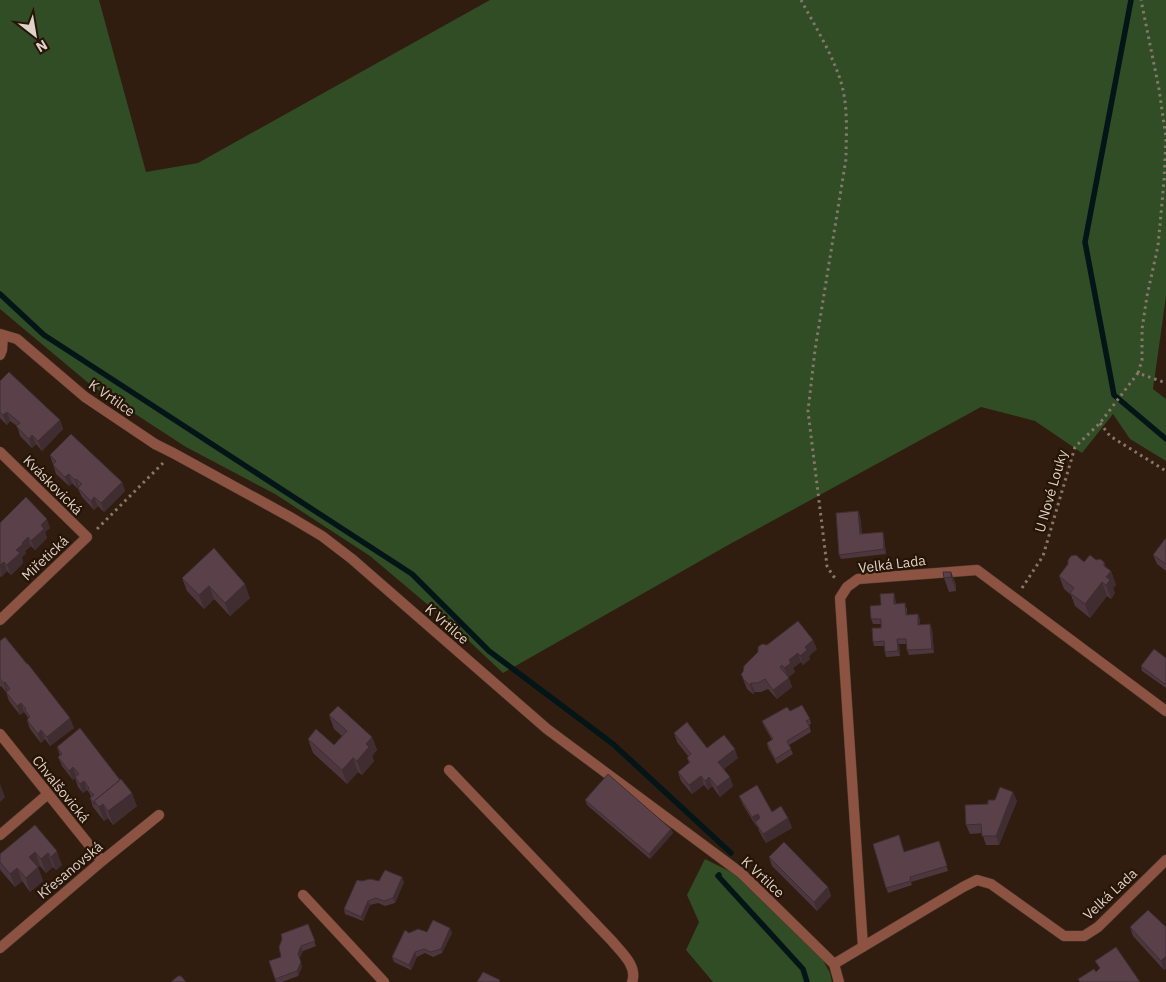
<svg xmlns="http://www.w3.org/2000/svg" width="1166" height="982" font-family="'IBM Plex Sans',sans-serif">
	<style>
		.green { fill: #304d25 }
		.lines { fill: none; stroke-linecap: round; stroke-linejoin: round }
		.stream { stroke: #041518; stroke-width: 5.5 }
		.minor-casing { stroke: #4c3a2d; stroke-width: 11 }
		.path { stroke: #87776b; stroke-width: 3; stroke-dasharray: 2.5 4; stroke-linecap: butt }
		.minor { stroke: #8c5343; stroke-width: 10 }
		.wall { fill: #4d373e }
		.shaded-wall { fill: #3f2d32 }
		.building { fill: #5a4048; stroke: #3f2d32 }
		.labels { text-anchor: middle; stroke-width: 4.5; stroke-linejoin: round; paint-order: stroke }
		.street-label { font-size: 14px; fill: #dfd2c9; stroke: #261406 }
	</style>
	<rect width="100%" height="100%" fill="#301d0f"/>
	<path class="green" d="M0 0H99L146 172 198 163 490 0H1166V296L1153 389 1166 399V461L1130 439 1113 414 1082 453 1035 421 981 407 730 544 503 673 453 626 370 556 275 494 186 447 92 386 0 309Z
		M705 859 733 873 814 944 830 973 832 982H713L686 950 699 922 687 895Z"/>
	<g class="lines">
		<path class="stream" d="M1131 0 1085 242 1114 395 1166 439
			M0 294 44 335 412 574 489 651 613 744 731 853
			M719 875 718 876 803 969 807 982"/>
		<g class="minor-casing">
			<path id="minor" d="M0 334 17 339 85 397 155 444 173 453 290 517 322 536 352 559 547 729 741 873 834 964 839 982
				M0 355 2 350 3 335
				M0 452 87 537 0 620
				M0 734 102 861
				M449 770 612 941C621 952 638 966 632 982
				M0 835 48 794
				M303 895 384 982
				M863 947 840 598 847 587 858 579 977 570 1166 711
				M0 948 102 861 159 815
				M834 964 963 887 977 880 991 884 1064 936H1084L1098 927 1166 860"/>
		</g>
		<path class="path" d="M801 0C815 26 837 62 843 90 848 112 846 137 846 159L815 350 808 411 827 566 833 576 837 579
			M1138 373 1142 360V329L1147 296 1158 246 1164 181 1166 138 1159 89 1141 0
			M1100 423 1110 436 1166 471
			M97 529 163 463
			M1022 588 1043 556 1075 447 1100 423 1138 373 1166 383"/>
		<use href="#minor" class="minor"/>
	</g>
	<path class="wall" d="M0 381 60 420 63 429 42 451 36 444 32 448 20 436 17 426 10 421 7 425 0 418Z
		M50 455 122 482 125 491 104 512 98 506 94 510 82 497 78 489 72 483 69 486 56 474Z
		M858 511 860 516 862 534 884 537 886 554 841 559 839 555Z
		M0 523 50 528 45 532 47 538 35 550 31 546 25 551 26 553 22 557 23 563 11 575 7 571 1 577 0 576Z
		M1166 539V571L1157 564 1153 555Z
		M1096 560 1104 562 1106 568 1111 571 1116 585 1113 588 1115 593 1111 599 1107 596 1090 618 1075 606 1071 595 1064 589 1059 576 1084 562Z
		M951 572 956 585V591L949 592 944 578Z
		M182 578 250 598 230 616 214 599 204 609 187 591Z
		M894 593 895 598 896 604 907 608V615L920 619V625L932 629 934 653 909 655 907 650V644H899L900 656 886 657 885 652 884 646H874L873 642 881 628V624H873L871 619 881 605Z
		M0 641 74 728 50 746 45 739 41 743 30 729 27 720 28 718 27 716 24 712 20 715 9 701 6 692 1 686 0 687Z
		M817 649 809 656 810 659 803 665 801 662 793 668 795 672 788 677 792 687 777 699 768 689 761 692H755L753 694 747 689 741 674 743 672 744 666Z
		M1166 658V688L1142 671 1141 666Z
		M790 711 810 719 811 724 809 725 811 732 789 745 793 754 777 764 768 748 767 743 772 740 764 726 762 721Z
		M329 715 372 737 377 750 372 756 374 761 362 775 358 772 347 784 313 753 308 739 334 745 342 736 334 729Z
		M674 733 707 748 738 758 724 769 733 786 720 797 712 786 708 790 704 785 692 794 681 781 678 772 689 763 687 758 688 756 677 742Z
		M57 747 137 806 113 825 108 818 104 821 93 807 90 798 91 797 90 794 87 790 83 793 78 787 75 778 73 780 62 766 58 757 60 756Z
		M739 796 788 818 792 828 766 843 759 831 757 826H756L743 805Z
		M585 800 671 829 673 833 650 859 587 805Z
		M1017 801 999 845H986L982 833 970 834 966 825 988 804Z
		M35 825 62 865 56 870 53 867 46 873 40 866 38 867 43 881 30 892 22 881 15 887 1 871 0 869V854Z
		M939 841 948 871 911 882 912 885 888 893 873 844 905 852Z
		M769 857 828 887 831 896 817 911 772 866Z
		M379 881 404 882 395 903 385 906 378 903 370 905 363 921 345 914 344 909Z
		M308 924 316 946 303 951 299 959 302 967 298 976 282 982H276L269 961 281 957Z
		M1130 927H1166V968L1164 970 1133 936Z
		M409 933 427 932 452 933 442 953 433 957 425 953 417 957 411 970 394 962 392 957Z"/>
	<path class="shaded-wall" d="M7 412 10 421 7 425 3 415Z
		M60 420 63 429 42 451 38 441Z
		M32 435 36 444 32 448 29 439Z
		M69 474 72 483 69 486 65 477Z
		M76 479 79 488 78 489 75 480Z
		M122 482 125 491 104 512 101 503Z
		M94 497 98 506 94 510 91 501Z
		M858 511 860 516 862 539 860 534Z
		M47 519 50 528 45 532 47 538 35 550 31 541 41 525Z
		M883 532 884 537 886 554 884 549Z
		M28 537 31 546 25 551 26 553 22 557 23 563 11 575 7 565 16 550 22 543Z
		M4 562 7 571 1 577 0 565Z
		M1104 562 1109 574 1111 571 1116 585 1113 588 1115 593 1111 599 1106 585Z
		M951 572 956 585V591L951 577Z
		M1102 582 1107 596 1090 618 1085 604Z
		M245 584 250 598 230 616 225 603Z
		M209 586 214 599 204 609 199 595Z
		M894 593 895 598 896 609 894 604Z
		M918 614 920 619V630L918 625Z
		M930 624 932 629 934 653 932 649Z
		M897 639 899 644 900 656 898 651Z
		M813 640 817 649 809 656 810 659 803 665 800 656 805 647Z
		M798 653 801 662 793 668 795 672 788 678 784 668 789 660Z
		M789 678 792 687 777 699 773 690Z
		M5 682 8 692 7 693 4 683Z
		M751 683 755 692 753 694 750 685Z
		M21 703 24 712 20 715 17 706Z
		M70 718 74 728 50 746 47 737Z
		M41 730 45 739 41 743 38 734Z
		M372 737 377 750 372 756 374 761 362 775 357 761 366 744Z
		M735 749 738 758 721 771 718 762Z
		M353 758 358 772 347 784 342 770Z
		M73 767 76 777 73 780 69 771Z
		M701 776 704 785 692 794 689 785Z
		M709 777 712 786 708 790 705 781Z
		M730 777 733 786 720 797 717 787Z
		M84 781 87 790 83 793 80 784Z
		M0 784 5 797 0 802Z
		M1013 792 1017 801 999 845 996 836Z
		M132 793 137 806 113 825 108 811Z
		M96 804H103L108 818 104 821 99 807Z
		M758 814 761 823 755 822 757 826H756L752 817Z
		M788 818 792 828 766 843 763 834Z
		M671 829 673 833 650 859 649 854Z
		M57 851 62 865 56 870 51 857Z
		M35 852 40 866 38 867 43 881 30 892 26 878 29 857Z
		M48 853 53 867 46 873 41 859Z
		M17 868 22 881 15 887 10 874Z
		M402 877 404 882 395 903 393 898Z
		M828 887 831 896 817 911 814 902Z
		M368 901 370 905 363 921 361 917Z
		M450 928 452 933 442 953 441 949Z
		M301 946 303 951 299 959 298 954Z
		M415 952 417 957 411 970 409 965Z
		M1166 956V968L1164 970 1161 961Z
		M301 962 302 967 298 976 297 971Z"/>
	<path class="building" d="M9 372 60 420 38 441 32 435 29 439 16 426 20 423 7 412 3 415 0 412V381Z
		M71 434 122 482 101 503 94 497 91 501 78 488 82 484 76 479 75 480 69 474 65 477 53 465 56 461 50 455Z
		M26 497 47 519 41 525 44 529 31 541 28 537 22 543 23 544 16 550 20 553 7 565 4 562 0 565V523Z
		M858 511 860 534 883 532 884 549 839 555 836 513Z
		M1165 539H1166V564L1153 555Z
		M214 548 245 584 225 603 209 586 199 595 182 578Z
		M1076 555 1084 562 1090 555 1096 560 1100 559 1104 562V566L1111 571 1106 577 1110 580 1106 585 1102 582 1085 604 1070 593 1074 588 1059 576 1068 564V560L1071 556Z
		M943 572H951V577L944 578Z
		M894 593V604L905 603 906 615 918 614V625L930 624 932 649 907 650 906 639H897L898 651 885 652 884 641 873 642 872 628H881V619H871L870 606 881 605 880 594Z
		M798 621 813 640 805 647 807 650 800 656 798 653 789 660 791 663 784 668 782 665 780 667 789 678 773 690 765 679 758 683H751L750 685 744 680 741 674 743 672 744 666 758 652V647L762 644 767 645Z
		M5 637 27 664H28L70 718 47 737 41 730 38 734 27 720 30 717 25 710 26 709 21 703 17 706 6 692 10 689 5 682 4 683 0 679V641Z
		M1154 649 1166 658V685L1141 666Z
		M802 705 810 719 806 721 810 727 787 741 791 749 775 759 767 743 773 739 762 721 787 707 790 711Z
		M338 706 372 737 366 744 369 747 357 761 353 758 342 770 308 739 316 729 334 745 347 731 329 715Z
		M687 722 707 748 724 735 735 749 718 762 730 777 717 787 709 777 705 781 701 776 689 785 678 772 690 762 687 758 691 754 674 733Z
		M80 728 120 780 94 801 95 805 90 798 94 795 88 789 89 788 84 781 80 784 75 777 79 774 73 767 69 771 58 757 62 754 57 747Z
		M608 774 671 829 649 854 585 800Z
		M121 779 132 793 108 811 103 804 99 807 94 801Z
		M757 785 772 812 781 806 788 818 763 834 755 822 760 818 758 814 752 817 739 796Z
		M1000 787 1013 792 996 836H982L981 824 966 825 965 805 988 804V800H995Z
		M35 825 57 851 51 857 48 853 41 859 35 852 29 857 38 867 26 878 17 868 10 874 0 862V854Z
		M899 835 904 852 939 841 947 866 910 877 911 881 886 888 873 844Z
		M784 842 828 887 814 902 769 857Z
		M385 870 402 877 393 898 384 901 376 898 368 901 361 917 344 909 357 880 362 881 370 879 379 881Z
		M1148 910 1166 927V956L1161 961 1130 927Z
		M433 920 450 928 441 949 431 952 424 949 415 952 409 965 392 957 405 930 409 933 418 929 427 932Z
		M308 924 315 941 301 946 298 954 301 962 297 971 275 979 269 961 281 957 279 947 282 939 281 934Z
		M1116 947 1140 982H1080L1078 979 1094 969 1096 972 1100 968 1095 961Z
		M483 972 500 980 499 982H477Z
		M178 976H181L186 982H171Z"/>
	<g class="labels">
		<g class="street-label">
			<text transform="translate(112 398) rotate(35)" y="5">K Vrtilce</text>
			<text transform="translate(53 485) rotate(45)" y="5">Kváskovická</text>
			<text transform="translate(1051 491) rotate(-74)" y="5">U Nové Louky</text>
			<text transform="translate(45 558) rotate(-43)" y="5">Miřetická</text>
			<text transform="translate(892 564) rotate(-7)" y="5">Velká Lada</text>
			<text transform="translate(447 624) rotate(41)" y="5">K Vrtilce</text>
			<text transform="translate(61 789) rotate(51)" y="5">Chvalšovická</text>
			<text transform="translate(70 870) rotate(-40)" y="5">Křesanovská</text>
			<text transform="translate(763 877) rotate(43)" y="5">K Vrtilce</text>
			<text transform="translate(1110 894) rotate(-43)" y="5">Velká Lada</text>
		</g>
	</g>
	<g transform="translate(35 35) rotate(149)" stroke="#261406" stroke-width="4" paint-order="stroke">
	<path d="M0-4L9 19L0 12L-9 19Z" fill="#dfd2c9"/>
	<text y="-8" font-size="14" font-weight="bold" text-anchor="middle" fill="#dfd2c9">N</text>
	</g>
</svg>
